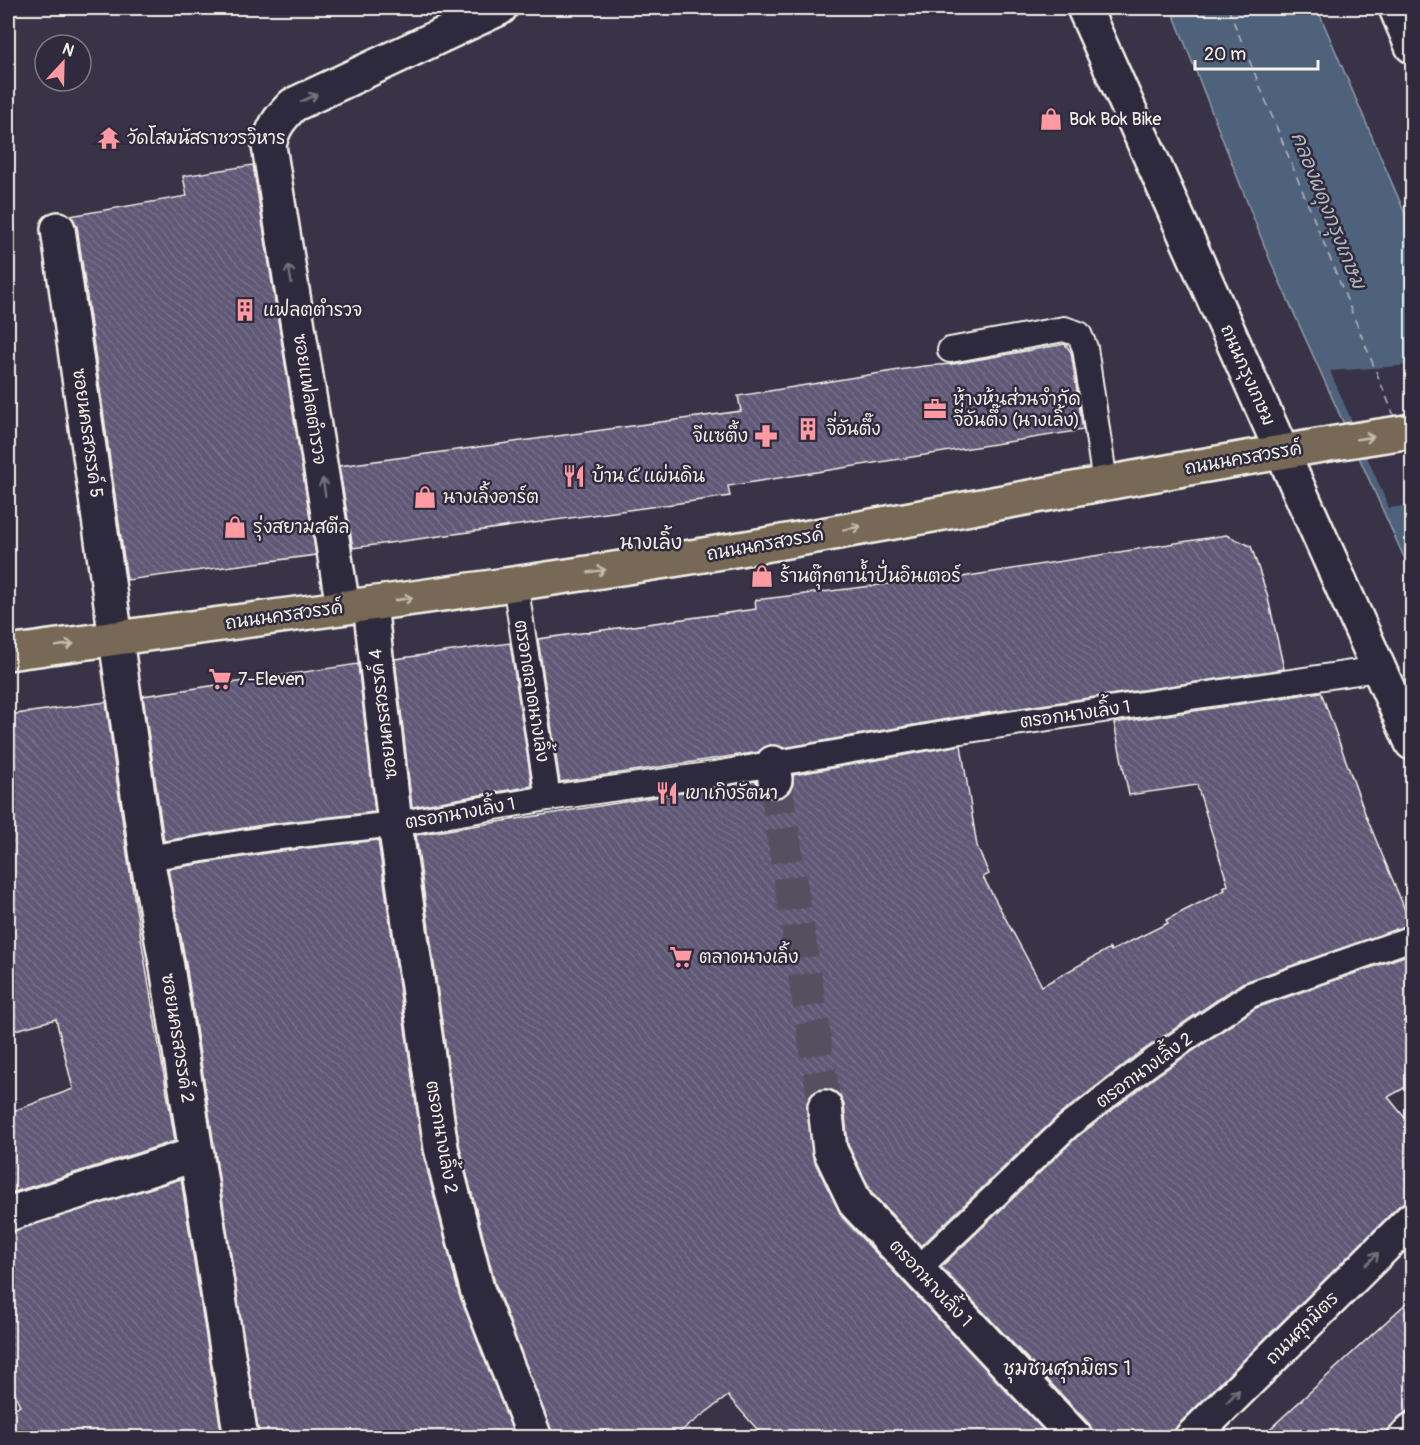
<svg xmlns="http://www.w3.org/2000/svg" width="1420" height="1445" font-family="Pangolin,'Playpen Sans Thai',sans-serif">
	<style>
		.water { fill: #50627b; stroke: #929ba7; stroke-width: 1.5 }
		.pier { fill: #393348 }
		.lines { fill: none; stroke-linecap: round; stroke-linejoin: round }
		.ferry { stroke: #b2b8bc; stroke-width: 1.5; stroke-dasharray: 8 6; stroke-linecap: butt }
		.building { fill: url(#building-back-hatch); stroke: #f4f1e8; stroke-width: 1.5 }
		.minor-tunnel { stroke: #555060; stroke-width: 33; stroke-dasharray: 33 16; stroke-linecap: butt }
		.service-casing { stroke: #f4f1e8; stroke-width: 28 }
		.minor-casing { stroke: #f4f1e8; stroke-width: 38 }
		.tertiary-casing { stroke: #f4f1e8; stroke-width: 38 }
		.secondary-casing { stroke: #f4f1e8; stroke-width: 38 }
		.primary-casing { stroke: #f4f1e8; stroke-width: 38 }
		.service { stroke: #2f2a3d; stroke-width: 24 }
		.minor { stroke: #2f2a3d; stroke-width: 33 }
		.tertiary { stroke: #2f2a3d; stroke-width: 33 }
		.secondary { stroke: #2f2a3d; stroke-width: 33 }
		.primary { stroke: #776954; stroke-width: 33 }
		.oneway { stroke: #747079 }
		.oneway2 { stroke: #c2bbad }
		.labels { text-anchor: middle; stroke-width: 5; stroke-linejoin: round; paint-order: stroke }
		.poi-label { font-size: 18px; fill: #f4f1e8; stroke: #2f2a3d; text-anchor: start }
		.street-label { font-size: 18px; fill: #f4f1e8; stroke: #2f2a3d }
		.water-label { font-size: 20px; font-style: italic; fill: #b2b8bc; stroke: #2f2a3d }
		.neighbourhood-label { font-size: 20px; fill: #f4f1e8; stroke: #2f2a3d }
	</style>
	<defs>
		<pattern id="building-back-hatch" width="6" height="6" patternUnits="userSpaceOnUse" patternTransform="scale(1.5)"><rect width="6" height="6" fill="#5f5976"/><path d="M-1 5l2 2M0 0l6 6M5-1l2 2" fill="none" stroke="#77718a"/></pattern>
	</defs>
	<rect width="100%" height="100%" fill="#393348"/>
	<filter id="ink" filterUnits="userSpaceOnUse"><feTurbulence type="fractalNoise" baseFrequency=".0167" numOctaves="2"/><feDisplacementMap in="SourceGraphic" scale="12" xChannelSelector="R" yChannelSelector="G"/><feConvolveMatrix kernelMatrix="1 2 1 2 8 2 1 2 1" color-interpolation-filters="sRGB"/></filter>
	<g filter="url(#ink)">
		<path class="water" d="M1171 8H1317L1412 230V575L1270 260Z"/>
		<path class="pier" d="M1412 365V505L1389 508 1330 371Z"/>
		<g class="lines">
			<path class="ferry" d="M1228 8 1395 418
				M1408 447 1412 459"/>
		</g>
		<path class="building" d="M253 165 316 555 127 580 77 226 70 216 187 196 183 176Z
			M1065 344 1071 352 1083 430 728 486 730 496 353 548 339 466 741 411 738 396 924 366 953 364Z
			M1226 535 1251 546 1267 594 1284 669 953 718 783 748 770 745 759 752 560 782 538 639 756 609 755 600 930 579V582Z
			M510 643 532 786 412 807 395 659Z
			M358 664 375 812 269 824 164 841 143 696Z
			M1321 692 1366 816 1411 924 1242 983 1142 1051 1059 1115 921 1246 872 1193 848 1145 844 1105 840 1095 832 1090 822 1089 813 1092 808 1100 813 1158 842 1217 1050 1437H764L728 1396 673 1437H553L495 1283 459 1144 416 835 756 781 760 792 768 797 778 798 787 795 792 788 793 775 961 745 977 846 989 874 983 877 1042 986 1110 948 1111 951 1168 923 1166 920 1225 890 1223 887 1228 885 1197 785 1129 795 1114 723Z
			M106 702 128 861 175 1141 8 1194V1113L73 1089 56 1019 8 1032V715Z
			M378 840 423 1153 459 1294 515 1437H259L186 964 168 869 273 852Z
			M1413 953V1083L1388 1097 1413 1128V1201L1399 1206 1178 1425 1173 1437H1094L1090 1425 941 1267 1077 1137 1158 1075 1256 1008Z
			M181 1179 222 1437H8V1410L20 1406 8 1375V1232Z
			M1413 1297V1407L1398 1418 1381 1437H1261Z"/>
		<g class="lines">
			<path class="minor-tunnel" d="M775 780 825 1107"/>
			<g class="service-casing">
				<path id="service" d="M950 350 1064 329 1079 334 1085 348 1105 483
					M515 583 548 798
					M147 858 271 838 395 824 548 798 715 774 955 732 1378 669
					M918 1269 1068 1126 1150 1063 1250 995 1412 938"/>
			</g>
			<g class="minor-casing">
				<path id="minor" d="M58 229 147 858 167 967 241 1438
					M370 604 395 824 441 1148 477 1289 535 1438
					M343 607 269 146C272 128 280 118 293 105L500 8
					M773 763 775 780
					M825 1107 830 1150 856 1204 1076 1438
					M8 1214 197 1154
					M1191 1438 1412 1219
					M1405 1438 1412 1430"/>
			</g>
			<g class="tertiary-casing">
				<path id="tertiary" d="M1396 8 1412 46"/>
			</g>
			<g class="secondary-casing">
				<path id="secondary" d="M1084 8 1412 743"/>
			</g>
			<g class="primary-casing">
				<path id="primary" d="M8 653C258 618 509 588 758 546 976 509 1193 464 1412 431"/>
			</g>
			<use href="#service" class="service"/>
			<use href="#minor" class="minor"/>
			<use href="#tertiary" class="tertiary"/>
			<use href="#secondary" class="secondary"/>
			<use href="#primary" class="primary"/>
		</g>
		<defs><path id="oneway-shaft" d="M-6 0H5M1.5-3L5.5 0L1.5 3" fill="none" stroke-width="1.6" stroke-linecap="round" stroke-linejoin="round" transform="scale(1.5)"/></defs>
		<g class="oneway">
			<use href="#oneway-shaft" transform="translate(309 98) rotate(-24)"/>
			<use href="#oneway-shaft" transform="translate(290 274) rotate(-99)"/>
			<use href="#oneway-shaft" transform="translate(324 487) rotate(-99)"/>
			<use href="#oneway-shaft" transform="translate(1372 1259) rotate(-45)"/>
			<use href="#oneway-shaft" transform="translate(1233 1396) rotate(-45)"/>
		</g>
		<g class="oneway2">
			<use href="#oneway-shaft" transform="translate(1365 438) rotate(-8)"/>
			<use href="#oneway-shaft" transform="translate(852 528) rotate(-10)"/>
			<use href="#oneway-shaft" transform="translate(597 571) rotate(-9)"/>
			<use href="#oneway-shaft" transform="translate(404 599) rotate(-8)"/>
			<use href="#oneway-shaft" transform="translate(65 645) rotate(-8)"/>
		</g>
	</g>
	<defs>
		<g id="shop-bare" transform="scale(1.8)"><path d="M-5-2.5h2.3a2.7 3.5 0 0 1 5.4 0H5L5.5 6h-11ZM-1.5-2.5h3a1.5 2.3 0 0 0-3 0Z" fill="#ff9aa2" stroke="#2f2a3d" stroke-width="2.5" paint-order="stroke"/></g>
		<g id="temple-bare" transform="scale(1.8)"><path d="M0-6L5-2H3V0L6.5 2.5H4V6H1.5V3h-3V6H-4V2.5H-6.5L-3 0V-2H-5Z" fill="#ff9aa2" stroke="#2f2a3d" stroke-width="2.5" paint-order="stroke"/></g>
		<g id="building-bare" transform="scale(1.8)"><path d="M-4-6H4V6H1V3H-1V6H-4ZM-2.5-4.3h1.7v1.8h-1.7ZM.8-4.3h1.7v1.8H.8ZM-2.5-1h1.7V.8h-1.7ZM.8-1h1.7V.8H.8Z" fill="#ff9aa2" stroke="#2f2a3d" stroke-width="2.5" paint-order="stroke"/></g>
		<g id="office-bare" transform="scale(1.8)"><path d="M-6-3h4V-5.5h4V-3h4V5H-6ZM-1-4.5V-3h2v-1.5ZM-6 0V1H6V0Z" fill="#ff9aa2" stroke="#2f2a3d" stroke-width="2.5" paint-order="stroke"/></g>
		<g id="pharmacy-bare" transform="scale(1.8)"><path d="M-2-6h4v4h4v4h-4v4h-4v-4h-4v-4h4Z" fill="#ff9aa2" stroke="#2f2a3d" stroke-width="2.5" paint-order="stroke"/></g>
		<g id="restaurant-bare" transform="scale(1.8)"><path d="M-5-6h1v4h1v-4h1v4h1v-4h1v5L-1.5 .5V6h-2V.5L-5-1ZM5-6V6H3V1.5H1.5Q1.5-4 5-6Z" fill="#ff9aa2" stroke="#2f2a3d" stroke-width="2.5" paint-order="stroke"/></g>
		<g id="supermarket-bare" transform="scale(1.8)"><path d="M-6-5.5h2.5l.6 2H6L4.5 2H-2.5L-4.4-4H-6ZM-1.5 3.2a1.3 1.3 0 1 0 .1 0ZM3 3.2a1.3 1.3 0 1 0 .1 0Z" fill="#ff9aa2" stroke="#2f2a3d" stroke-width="2.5" paint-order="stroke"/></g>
	</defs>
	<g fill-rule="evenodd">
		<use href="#shop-bare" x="1051" y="119"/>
		<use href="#temple-bare" x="109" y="138"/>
		<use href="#building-bare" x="245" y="310"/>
		<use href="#office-bare" x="935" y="409"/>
		<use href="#building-bare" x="808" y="429"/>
		<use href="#pharmacy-bare" x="766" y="436"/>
		<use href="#restaurant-bare" x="574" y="476"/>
		<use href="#shop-bare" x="425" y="497"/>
		<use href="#shop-bare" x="235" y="527"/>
		<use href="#shop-bare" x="762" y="576"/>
		<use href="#supermarket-bare" x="220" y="679"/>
		<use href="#restaurant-bare" x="667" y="793"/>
		<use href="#supermarket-bare" x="681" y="957"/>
	</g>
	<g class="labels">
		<g class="poi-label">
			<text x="1069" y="125">Bok Bok Bike</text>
			<text x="127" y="144">วัดโสมนัสราชวรวิหาร</text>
			<text x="263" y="316">แฟลตตำรวจ</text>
			<text x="953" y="405">ห้างหุ้นส่วนจำกัด<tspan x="953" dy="21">จี่อันตึ๊ง (นางเลิ้ง)</tspan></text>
			<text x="826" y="435">จี่อันตึ๊ง</text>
			<text x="748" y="442" text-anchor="end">จีแซตึ้ง</text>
			<text x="592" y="482">บ้าน ๕ แผ่นดิน</text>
			<text x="443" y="503">นางเลิ้งอาร์ต</text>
			<text x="253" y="533">รุ่งสยามสตีล</text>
			<text x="780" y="582">ร้านตุ๊กตาน้ำปั่นอินเตอร์</text>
			<text x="238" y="685">7-Eleven</text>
			<text x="685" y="799">เขาเกิงรัตนา</text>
			<text x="699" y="963">ตลาดนางเลิ้ง</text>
		</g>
		<g class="street-label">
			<text transform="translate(1248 375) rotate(66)" y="6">ถนนกรุงเกษม</text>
			<text transform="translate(310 399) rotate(81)" y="6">ซอยแฟลตตำรวจ</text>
			<text transform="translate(88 433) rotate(82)" y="6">ซอยนครสวรรค์ 5</text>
			<text transform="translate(1243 458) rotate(-10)" y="6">ถนนนครสวรรค์</text>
			<text transform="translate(765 544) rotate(-10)" y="6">ถนนนครสวรรค์</text>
			<text transform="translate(284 615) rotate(-8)" y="6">ถนนนครสวรรค์</text>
			<text transform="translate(532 691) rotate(81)" y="6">ตรอกตลาดนางเลิ้ง</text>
			<text transform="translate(383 714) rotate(-97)" y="6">ซอยนครสวรรค์ 4</text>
			<text transform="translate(1075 714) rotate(-8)" y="6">ตรอกนางเลิ้ง 1</text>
			<text transform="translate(460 813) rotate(-10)" y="6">ตรอกนางเลิ้ง 1</text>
			<text transform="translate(178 1038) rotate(81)" y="6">ซอยนครสวรรค์ 2</text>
			<text transform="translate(1144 1070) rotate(-36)" y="6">ตรอกนางเลิ้ง 2</text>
			<text transform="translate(442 1137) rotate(80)" y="6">ตรอกนางเลิ้ง 2</text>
			<text transform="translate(931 1283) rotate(47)" y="6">ตรอกนางเลิ้ง 1</text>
			<text transform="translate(1302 1328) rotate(-45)" y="6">ถนนศุภมิตร</text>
		</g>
		<g class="water-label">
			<text transform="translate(1329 210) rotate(68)" y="7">คลองผดุงกรุงเกษม</text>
		</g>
		<g class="neighbourhood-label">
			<text x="651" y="549">นางเลิ้ง</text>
			<text x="1067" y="1375">ชุมชนศุภมิตร 1</text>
		</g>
	</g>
	<rect width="1420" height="1445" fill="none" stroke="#2f2a3d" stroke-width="30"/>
	<rect x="15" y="15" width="1390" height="1415" fill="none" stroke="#f4f1e8" stroke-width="2" filter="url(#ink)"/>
	<g transform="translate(63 63) rotate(22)"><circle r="28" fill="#2f2a3d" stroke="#7e7a81" stroke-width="1.5"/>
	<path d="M0-4.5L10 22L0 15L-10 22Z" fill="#ff9aa2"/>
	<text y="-9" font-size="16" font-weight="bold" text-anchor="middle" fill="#f4f1e8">N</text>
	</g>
	<path d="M1195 60v9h123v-9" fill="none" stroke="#f4f1e8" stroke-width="3"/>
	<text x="1204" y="60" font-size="18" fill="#f4f1e8" stroke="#2f2a3d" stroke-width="4.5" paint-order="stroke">20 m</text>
</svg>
